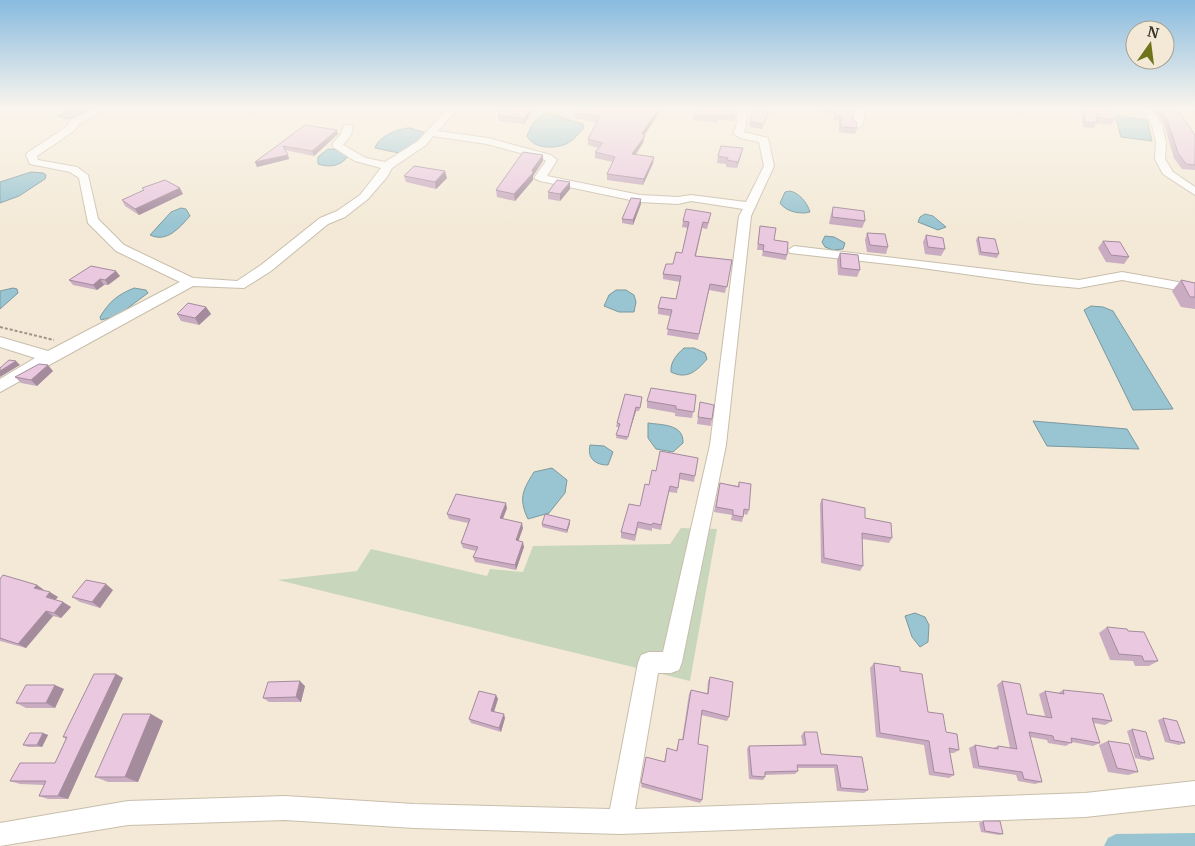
<svg xmlns="http://www.w3.org/2000/svg" width="1195" height="846" font-family="Merriweather,serif">
	<style>
		.green { fill: #c8d7bc }
		.water { fill: #98c5d1; stroke: #7b999f }
		.lines { fill: none; stroke-linecap: round; stroke-linejoin: round }
		.canal { fill: #98c5d1; fill-rule: evenodd }
		.minor-casing { stroke: #c8beac; stroke-width: 2 }
		.path { stroke: #9d9588; stroke-width: 2; stroke-dasharray: 3 2; stroke-linecap: butt }
		.minor { fill: #fff; fill-rule: evenodd }
		.wall { fill: #c9acc1 }
		.shaded-wall { fill: #a48c9d }
		.building { fill: #eac8e0; stroke: #a48c9d }
	</style>
	<rect width="100%" height="100%" fill="#f3e9d6"/>
	<path class="green" d="M681 528 717 529 690 681 278 580 357 571 371 549 487 576 490 569 523 572 533 546 670 544Z"/>
	<path class="water" d="M74 107H98L95 110 68 119 58 116Z
		M546 113 583 124 584 128C579 133 573 141 566 144 553 149 534 149 527 136L533 123Z
		M1115 115 1147 120 1152 141 1121 137Z
		M410 128 426 133 424 138 399 153 375 148C378 137 398 128 410 128Z
		M328 149 341 150 348 156C341 166 330 168 318 164V157Z
		M31 172 43 173 46 175 45 179 19 196 0 203V182Z
		M790 191C799 193 807 202 810 212 800 215 785 211 780 203L785 192Z
		M181 208 186 209 190 216C179 228 167 243 150 235L171 212Z
		M925 214 933 216 946 227 938 230 918 222 920 217Z
		M825 236 834 237 845 243 843 249 833 250 825 247 822 242Z
		M13 288 17 289 18 293 0 309V291Z
		M134 288 146 290 148 293 117 316 101 320 100 317C109 302 117 295 134 288Z
		M616 290H626L634 295 636 302 634 312H619L604 306 609 295Z
		M1091 306 1103 307 1113 311 1173 409 1133 410 1084 310Z
		M684 348H694L705 353 707 359C697 371 687 380 671 372 670 362 677 354 684 348Z
		M1033 421 1127 429 1139 449 1047 446Z
		M648 423C662 425 684 424 683 443L673 452 656 449 648 438Z
		M590 445 604 446 613 452 608 465C595 465 587 458 590 445Z
		M552 468 567 480 565 493 549 513 528 519C518 498 523 490 534 472Z
		M915 613 925 617 929 625 928 642 920 647 912 637 905 616Z"/>
	<g class="lines">
		<path class="canal" d="M1195 833V846H1104L1108 838 1116 834Z"/>
		<g class="minor-casing">
			<path id="minor" d="M98 107H110L79 124 74 131 37 156 38 160 77 167 88 175 98 219 124 245 193 278 237 281 261 265 320 218 337 211 360 195 381 168 355 161 333 147V143L341 134 344 125H352L353 127 351 135 343 145 366 158 385 162 418 141 449 107H459L438 131 488 138 551 155 557 160 547 176 640 195 678 197 691 195 746 202 764 166 759 142 740 138 733 133 736 127 738 112 730 107H742L746 109V127L744 132 768 138 774 166 751 216 726 445 682 662 679 670 671 673H658L635 809 1085 793 1195 781V805L1085 817 620 834 414 828 285 820 128 825 0 846V823L128 801 285 796 414 804 610 809 638 663 641 655 649 652H663L710 445 739 216 743 209 691 201 678 204 640 202 540 181 534 178 546 161 543 159 487 144 433 136 426 145 392 168 387 177 368 199 345 217 328 224 271 271 244 288 193 286 0 392V379L35 358 0 347V337L48 351 180 282 116 251 88 223 79 178 70 172 30 164 26 155 27 153 66 127 71 120Z
				M855 107H865L863 125 858 128 853 125Z
				M1141 107H1151L1162 125 1166 143 1165 159 1173 172 1195 187V195L1163 174 1155 159 1156 143 1152 125Z
				M794 246 1079 280 1122 272 1195 285V293L1122 280 1079 288 1036 284 915 267 790 253 788 250Z"/>
		</g>
		<path class="path" d="M0 327 54 340"/>
		<use href="#minor" class="minor"/>
	</g>
	<path class="wall" d="M579 107H661V110L645 134 643 143 635 155 653 163 643 185 607 180V174L613 162 595 158V152L599 148 588 145V139L597 122 575 119V113Z
		M819 107H855L853 119 857 128 855 134 839 132V121L833 120 834 113 819 111Z
		M1080 107H1106L1114 120 1111 125 1097 123 1094 128 1083 127Z
		M1152 107H1195V110L1177 108 1195 135V170L1182 169 1174 158 1164 124Z
		M532 112 524 124 498 121V115Z
		M694 112 736 116 735 121 717 120V123L693 120Z
		M768 114 762 129 749 127 750 122Z
		M305 125 338 134 314 156 285 150 289 159 257 167 255 162Z
		M741 155 737 168 726 167V164L717 163 718 156Z
		M543 161 533 176V180L515 201 497 197 496 190Z
		M404 176 447 178 436 189 406 182Z
		M142 188 183 194 139 215 125 206 122 200 144 190Z
		M570 189 560 201 548 199V192Z
		M641 204 633 225 622 223V219Z
		M833 207 865 221 862 228 829 224 831 214Z
		M710 218 707 229 702 228 696 256 732 260 725 293 709 290 698 340 667 335 670 316 658 314V308L676 299 680 282 663 279V274L673 264 682 253 688 228 682 227 683 221Z
		M760 226 774 240 787 255 786 260 762 256 763 250H757Z
		M867 233 888 247 886 254 867 252 865 240Z
		M926 235 945 249 941 256 925 254 923 242Z
		M978 237 999 254 997 258 979 255 976 240Z
		M1103 241 1129 257 1124 264 1106 262 1098 248Z
		M840 253 860 270 857 277 838 275 837 260Z
		M120 276 108 285H104L97 290 73 285 69 280Z
		M1181 280 1195 283V309L1181 307 1172 291Z
		M206 307 211 314 199 325 181 321 177 314Z
		M53 371 37 386 21 383 15 377Z
		M696 395 692 418 675 416V413L647 408V401Z
		M642 401 639 411H636L627 440 616 438 619 427H616L617 423Z
		M700 402 712 419 711 426 697 424Z
		M698 458 694 482 679 479 677 493 669 492 661 530 652 528V531L638 528 635 541 621 538V532L640 506 656 471Z
		M739 482 749 510 747 515 744 514 742 522 731 520 732 515 714 512 720 483 738 486Z
		M822 499 865 518 892 538 889 543 862 539 863 566 860 571 821 563 820 504Z
		M507 508 503 519 523 528 518 541 524 547 516 570 475 562 473 557 476 551 463 548 461 543 468 523 449 519 447 514Z
		M570 520V523L567 533 542 527V524Z
		M0 579 37 585 44 590 58 597 55 600 63 602 71 607 61 618 53 616 26 648 0 641Z
		M113 590 100 608 80 602 72 597Z
		M1107 627 1128 631 1158 661 1149 666H1135L1133 661 1110 660 1099 633Z
		M874 663 900 671 928 712 946 732 959 750 954 753H950L954 775 949 778 929 775 924 745 876 737 870 668Z
		M116 674 123 678 68 799H48L39 796 44 785 20 784 10 781 55 763 66 739 63 737Z
		M710 677 729 717 727 721 701 715 698 744 702 800 700 803 641 787 646 757 664 762 667 748 676 751 679 739 682 740 689 694 691 690 707 693 708 681Z
		M1002 681 1027 714 1045 716 1039 694 1045 691 1058 693 1063 690 1112 721 1105 725 1094 723 1100 743 1093 746 1072 742 1066 746 1048 743 1047 740 1030 737 1042 782 1035 784 1018 781 1016 775 973 768 969 748 975 745 993 748 998 746 1010 748 997 685Z
		M305 686 301 702H269L263 698Z
		M64 689 55 708H26L16 703Z
		M496 695 498 699 494 711 505 718 501 732 471 723 469 719Z
		M151 714 163 721 138 782H108L95 777Z
		M1163 718 1185 743 1179 745 1165 742 1158 720Z
		M1132 729 1154 759 1149 761 1135 758 1127 731Z
		M804 732 821 754 862 757 868 790 864 793 837 791 834 768H797L798 771 795 774 765 775V777L763 780 749 779 747 749 749 746 803 745 801 736Z
		M43 733 48 735 42 747H28L23 745Z
		M1108 741 1138 772 1128 775 1108 772 1099 745Z
		M983 821 1003 834 999 835 981 832 979 823Z"/>
	<path class="shaded-wall" d="M532 107V112L524 124V119Z
		M660 107H661V110L645 134 643 143 632 160V154L644 130Z
		M337 130 338 134 314 156 312 151Z
		M743 148 741 155 737 168 738 162Z
		M288 155 289 159 257 167 255 162Z
		M543 155V161L533 176V180L515 201 514 194Z
		M654 157 653 163 643 185 644 179Z
		M445 171 447 178 436 189 435 182Z
		M570 182V189L560 201V194Z
		M180 188 183 194 139 215 135 209Z
		M641 199V204L633 225V220Z
		M116 271 120 276 108 285 105 280Z
		M100 279 104 285 97 290 93 285Z
		M206 307 211 314 199 325 195 318Z
		M16 361 20 365 0 377V371Z
		M48 365 53 371 37 386 31 380Z
		M636 407V411L627 440 628 437Z
		M506 503 507 508 501 523 500 518Z
		M570 520V523L567 533V530Z
		M522 523 523 528 517 545 516 540Z
		M523 542 524 547 516 570 515 565Z
		M106 584 113 590 100 608 92 602Z
		M37 585 44 590 34 588Z
		M50 592 58 597 53 602 46 597Z
		M63 602 71 607 61 618 54 613Z
		M46 611 53 616 26 648 18 644Z
		M116 674 123 678 68 799 58 796Z
		M300 681 305 686 301 702 296 697Z
		M55 685 64 689 55 708 46 703Z
		M496 695 498 699 493 715 491 711Z
		M151 714 163 721 138 782 125 777Z
		M504 714 505 718 501 732 499 728Z
		M43 733 48 735 42 747 37 745Z"/>
	<path class="building" d="M504 107H532L524 119 498 115Z
		M579 107H660L644 130 642 134H645L644 137 632 154 654 157 644 179 607 174 615 157 595 152 603 143 588 139 600 116 575 113Z
		M696 107H723L736 116 718 115 717 117 694 115V112Z
		M754 107H770L764 124 750 122Z
		M832 107H855L853 119 857 123V128L841 127V115H835V107Z
		M1083 107H1106L1114 120 1096 117 1097 123 1085 122Z
		M1158 107H1176L1195 135V165L1186 164 1178 153 1167 119Z
		M305 125 337 130 312 151 283 146 288 155 255 162Z
		M721 146 743 148 738 162 727 160 728 158 718 156Z
		M523 152 543 155 532 170 533 173 514 194 496 190Z
		M414 166 445 171 435 182 404 176Z
		M165 180 180 188 135 209 122 200 144 190 142 188Z
		M557 180 570 182 560 194 548 192Z
		M631 198 641 199 633 220 622 219Z
		M833 207 864 211 865 221 832 217Z
		M686 209 711 213 708 223 703 222 695 256 732 260 727 287 710 284 699 334 667 329 672 310 658 308 661 297 676 299 681 276 663 274 666 264H673L676 252 682 253 689 222 683 221Z
		M760 226 776 228 774 240 788 242 787 255 763 251 764 245 758 244Z
		M867 233 885 234 888 247 870 245Z
		M926 235 943 238 945 249 928 247Z
		M978 237 995 239 999 254 981 252Z
		M1103 241 1120 242 1129 257 1111 255Z
		M840 253 858 255 860 270 841 268Z
		M91 266 116 271 105 280 100 279 93 285 69 280Z
		M1181 280 1195 283V297H1190Z
		M188 303 206 307 195 318 177 314Z
		M9 360 16 361 0 371V368Z
		M39 364 48 365 31 380 15 377Z
		M651 388 696 395 694 412 676 409V406L647 401Z
		M625 394 642 397 640 408 636 407 628 437 616 435 620 424 617 423Z
		M700 402 714 405 712 419 698 417Z
		M660 451 698 458 695 476 680 473 678 488 670 486 661 525 653 523 652 525 638 522 635 535 621 532 629 504 640 506 645 484 649 485 652 470 656 471Z
		M739 482 751 484 749 510 744 509 743 517 733 515V510L716 507 720 483 739 487Z
		M456 494 506 503 500 518 522 523 516 540 523 542 515 565 473 557 478 547 461 543 470 519 447 514Z
		M822 499 865 508V518L891 523 892 538 862 533 863 566 824 558Z
		M545 514 570 520 567 530 542 524Z
		M3 575 37 585 34 588 50 592 46 597 63 602 54 613 46 611 18 644 0 638V579Z
		M86 580 106 584 92 602 72 597Z
		M1107 627 1127 629 1128 631 1144 632 1158 661H1144L1142 656 1119 654Z
		M874 663 900 667V671L922 674 928 712 943 714 946 732 957 734 959 750 949 748 954 775 934 772 929 741 880 733Z
		M94 674H116L58 796H39L46 781H10L20 763H55L67 737H63Z
		M710 677 733 682 729 717 702 710 698 744 708 746 702 800 641 783 646 757 665 762 667 748 677 751 679 739 683 740 691 690 708 694Z
		M300 681 296 697 263 698 268 682Z
		M1002 681 1020 684 1027 714 1052 718 1045 691 1064 694 1063 690 1103 694 1112 721 1092 718 1100 743 1071 738 1072 743 1054 740 1053 736 1029 732 1042 782 1024 779 1022 772 979 766 975 745 998 749V746L1017 749Z
		M26 685H55L46 703H16Z
		M479 691 496 695 491 711 504 714 499 728 469 719Z
		M123 714H151L125 777H95Z
		M1163 718 1177 721 1185 743 1170 740Z
		M1132 729 1146 732 1154 759 1140 756Z
		M804 732H817L821 754 862 757 868 790 841 788 837 765H797L798 771 765 772V777L752 776 749 746 806 745Z
		M30 733H43L37 745H23Z
		M1108 741 1129 744 1138 772 1117 768Z
		M983 821H1000L1003 834 985 831Z"/>
	<linearGradient id="sky" x2="0" y2="1"><stop stop-color="#88bbdf"/><stop offset="0.48" stop-color="#faf5ed"/><stop offset="1" stop-color="#faf5ed" stop-opacity="0"/></linearGradient>
	<rect width="1195" height="225" fill="url(#sky)"/>
	<g transform="translate(1150 45) rotate(14)"><circle r="24" fill="#f3e9d6" stroke="#a7a092"/>
	<path d="M0-4L9 19L0 12L-9 19Z" fill="#6f741b"/>
	<text y="-8" font-size="14" font-weight="bold" text-anchor="middle" fill="#36322b">N</text>
	</g>
</svg>
